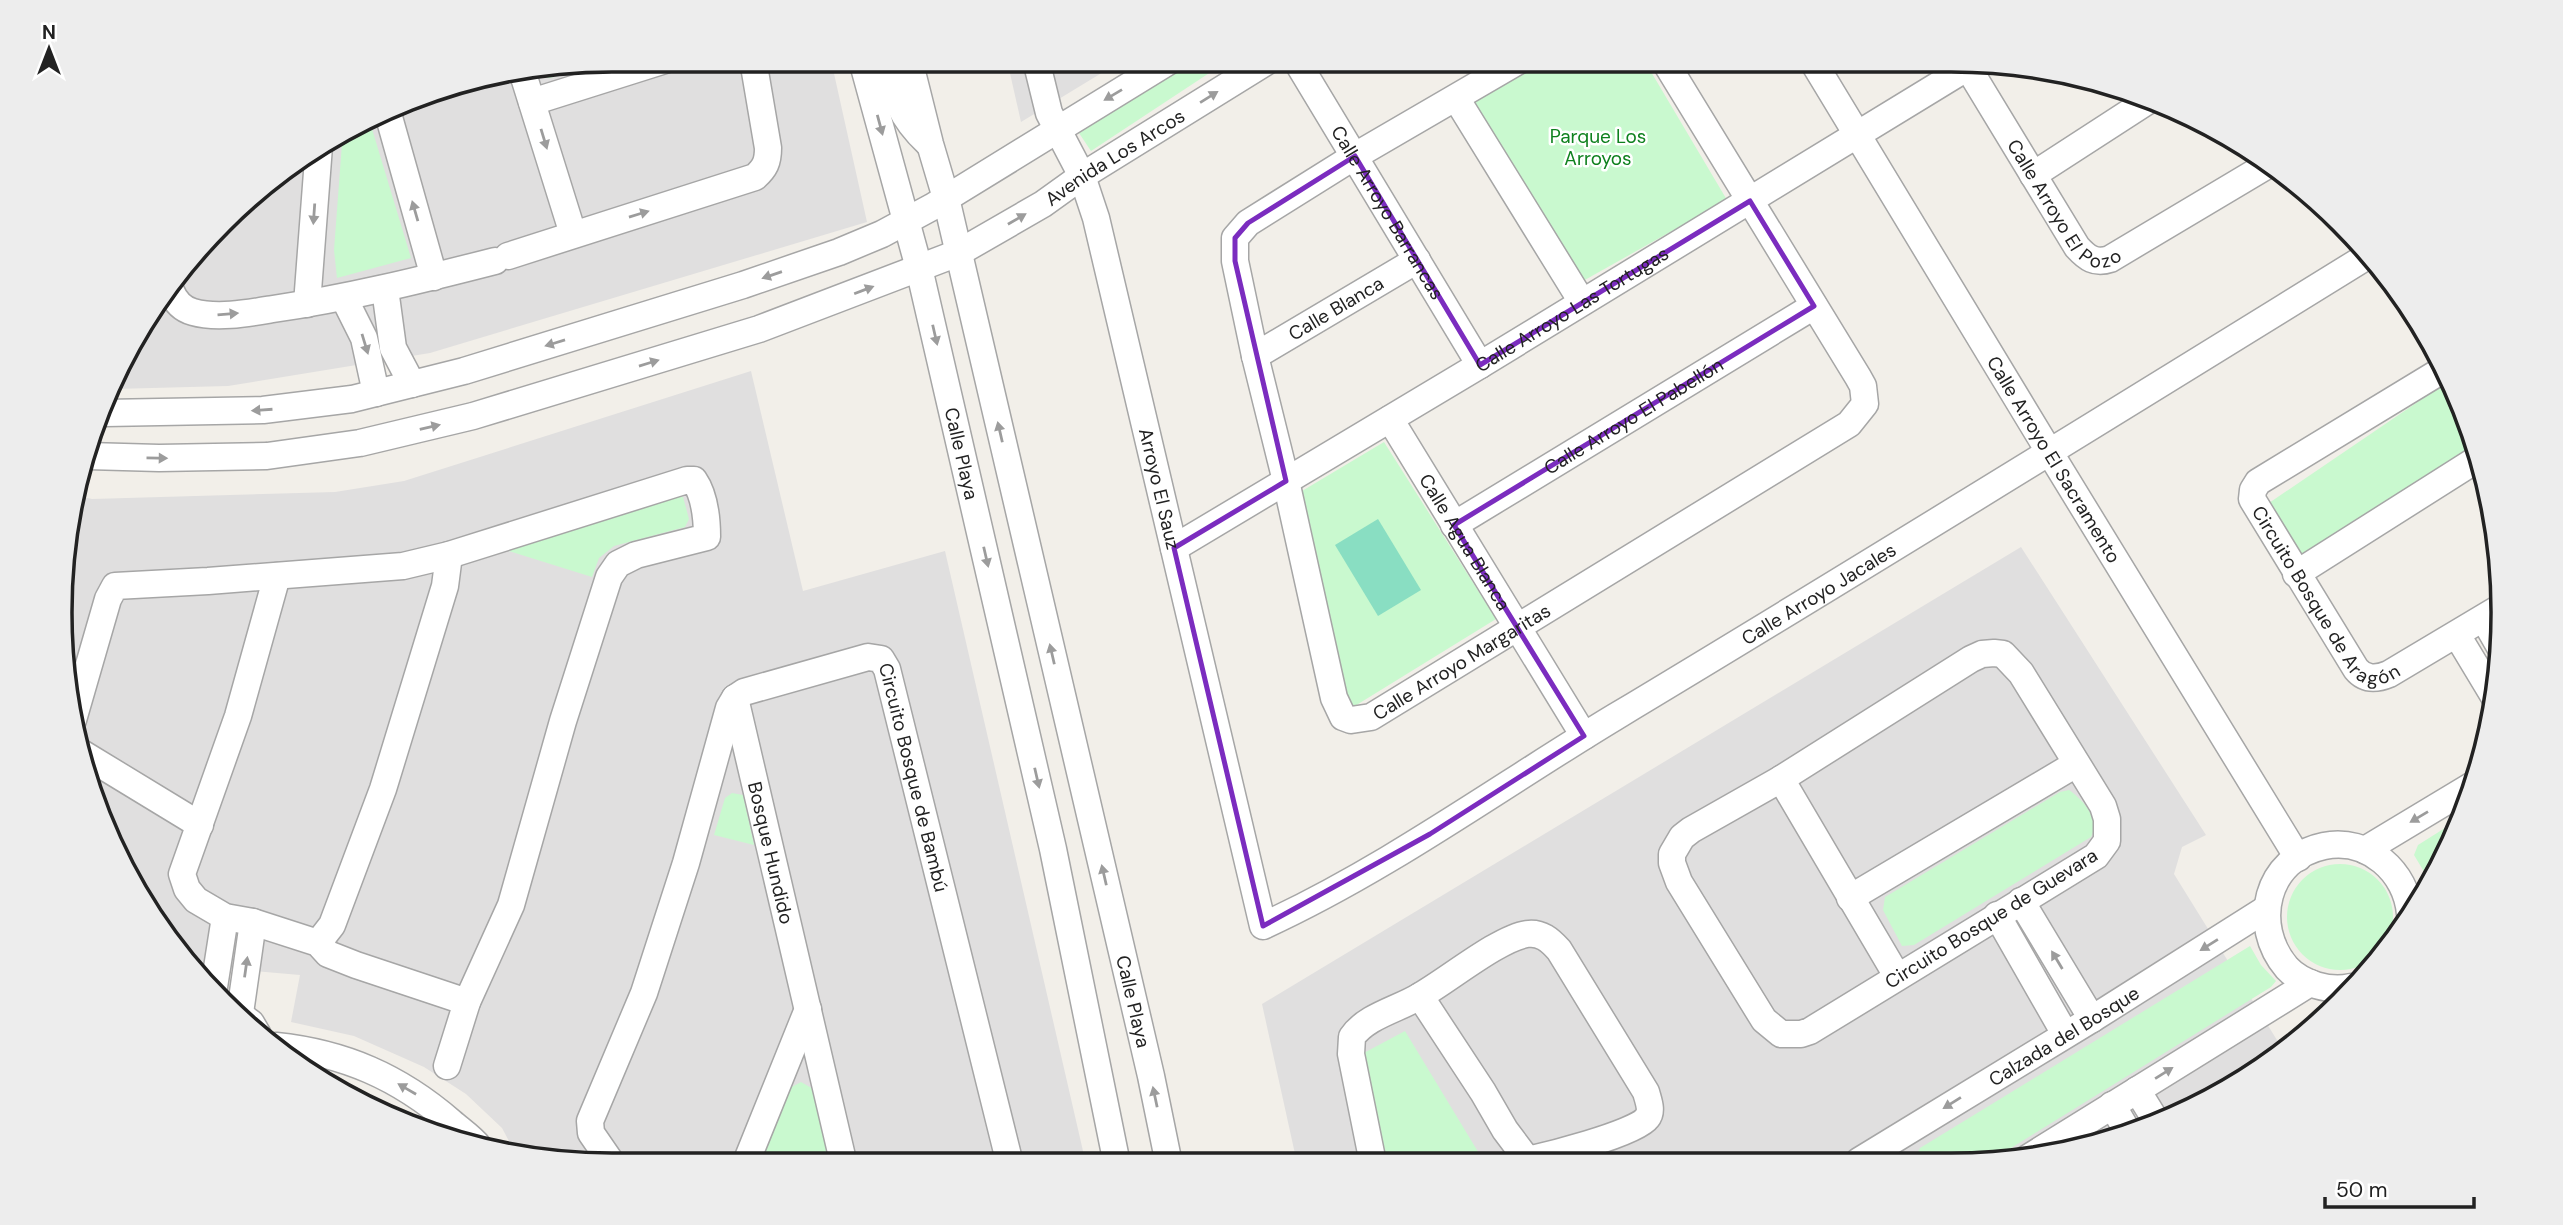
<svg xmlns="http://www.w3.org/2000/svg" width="2563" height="1225" font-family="'DM Sans',sans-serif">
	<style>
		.residential { fill: #e0dfdf }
		.park { fill: #c9f9cf }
		.pitch { fill: #89dec2 }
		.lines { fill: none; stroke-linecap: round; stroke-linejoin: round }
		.minor-casing { stroke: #a6a6a6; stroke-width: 29 }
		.minor { stroke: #fff; stroke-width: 26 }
		.oneway { fill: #9c9c9c }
		.marked { fill: none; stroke: #7b2cbf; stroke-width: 5; stroke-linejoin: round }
		.labels { text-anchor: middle; stroke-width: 5; stroke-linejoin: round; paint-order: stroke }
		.park-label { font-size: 19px; fill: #0e811e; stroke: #fff }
		.street-label { font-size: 19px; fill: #222; stroke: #fff }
		.rim { fill: none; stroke: #222; stroke-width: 3.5 }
	</style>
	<rect width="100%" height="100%" fill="#f2efe9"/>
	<path class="residential" d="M612 60H831L867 222 430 353 228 386 114 389 133 336 248 196 336 133 434 89Z
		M1007 60H1123L1021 122Z
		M751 371 803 591 945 551 1086 1164 612 1165 517 1156 502 1128 466 1094 424 1067 354 1036 291 1022 300 975 197 966 133 889 89 791 64 685 70 505 74 495 92 499 335 492 404 481Z
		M2021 547 2206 835 2182 847 2174 874 2285 1053 2162 1123 2023 1161 1297 1163 1262 1004Z"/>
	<path class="park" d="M615 60 550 78 538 76 537 72Z
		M1191 60H1229L1091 151 1079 133Z
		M1532 60H1644L1727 200 1583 281 1468 97Z
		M369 119 411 258 337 278 334 250 343 130Z
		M2450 380 2461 401 2475 446 2301 557 2269 503Z
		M1384 442 1496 619 1350 709 1297 494Z
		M677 495 683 497 689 519 685 527 614 546 599 558 592 577 506 550Z
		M2069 790C2083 800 2101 819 2091 837L1914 945 1902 946 1883 910 1885 897 2060 792Z
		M732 793 743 795 754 845 714 835 725 798Z
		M2464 816 2462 824 2429 880 2414 855 2418 845Z
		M2287 917a53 53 0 1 1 106 0a53 53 0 1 1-106 0Z
		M2250 946 2261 965 2276 981 2271 987 1990 1161H1917L1915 1158 1920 1148Z
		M1405 1031 1480 1155 1440 1163H1387L1360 1055Z
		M801 1082 815 1090 833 1165H758L788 1089Z"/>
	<path class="pitch" d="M1378 519 1421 590 1378 616 1335 545Z"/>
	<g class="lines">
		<g class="minor-casing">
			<g id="minor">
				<path id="s1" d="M862 60 919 268 1053 849 1117 1164"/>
				<path d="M886 60C894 96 900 117 928 143"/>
				<path id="s2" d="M909 60 930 144 946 198 1151 1076 1169 1164"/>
				<path id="s3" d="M1036 60 1049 113 1082 176 1096 218 1263 926C1387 869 1499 787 1615 717 1868 565 2118 410 2369 255"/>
				<path id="s4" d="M1296 60 1480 365"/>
				<path id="s5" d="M1520 60 1355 156 1248 223 1235 238V261L1255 356 1286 481 1334 698 1343 717 1351 720 1371 717 1849 424 1865 404 1863 386 1858 377 1664 60"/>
				<path id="s6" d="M1812 60 2050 453 2298 858"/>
				<path id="s7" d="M1964 61 2077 247C2087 258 2095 264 2110 259L2271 163"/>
				<path d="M523 74 573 234"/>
				<path d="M1456 98 1582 302"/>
				<path d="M532 102 665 60"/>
				<path d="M387 110 434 277"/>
				<path d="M2033 175 2152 98"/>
				<path d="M508 256 755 177C765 168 768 162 768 148L753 60"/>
				<path d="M385 289 393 348 412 384"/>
				<path d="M171 291C175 301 182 309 193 312 217 319 249 313 273 309 348 298 421 280 495 261"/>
				<path d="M344 298 364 338 376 393"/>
				<path d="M307 304 319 146"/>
				<path id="s8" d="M1255 356 1417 260"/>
				<path id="s9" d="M2444 369 2258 482 2253 490 2252 499 2356 669C2365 680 2377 679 2389 674L2503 606"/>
				<path d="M105 413 263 410 352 399 464 371 743 285 839 252 882 234 932 207 1171 60"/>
				<path id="s10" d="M1390 419 1584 736"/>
				<path id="s11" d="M88 456 159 458 267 456 360 443 473 416 759 329 958 253 1043 204 1082 176 1269 60"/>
				<path id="s12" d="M1454 525 1814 306"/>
				<path id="s13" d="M1174 548 1480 365 1968 67"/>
				<path d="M2296 574 2479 458"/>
				<path d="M277 576 238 716 182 874 187 889 196 900 225 917 253 922 318 943 328 954 356 965 467 1002"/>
				<path d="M2484 619 2500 647"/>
				<path d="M2457 635 2495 698"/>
				<path d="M1994 653 2003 654 2021 673 2103 806 2107 819V841L2096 856 1810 1031 1801 1034H1781L1764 1020 1679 882 1672 863V854L1682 837 1691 830 1781 779 1971 659 1982 654Z"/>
				<path id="s14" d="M735 698 844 1165"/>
				<path d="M73 720 108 599 115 586 208 581 403 566 449 555 687 480H694C705 496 707 519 707 537L636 555 618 564 609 577 563 721 511 905 467 1002 447 1066"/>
				<path d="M80 752 200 825"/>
				<path d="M1781 779 1897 976"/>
				<path d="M2365 850 2473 785"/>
				<path d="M1850 898 2076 764"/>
				<path d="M2021 901 2092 1019"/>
				<path d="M1997 915 2065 1034"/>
				<path d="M318 943 332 925 383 789 445 586 449 555"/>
				<path d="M214 987 225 917"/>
				<path d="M2351 987C2330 992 2302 984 2287 968 2250 925 2266 858 2324 846 2368 837 2407 872 2410 914"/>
				<path d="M1420 996 1483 1092 1505 1130 1529 1162"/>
				<path d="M233 1010 251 1023 258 1035"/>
				<path d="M240 1013 253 922"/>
				<path d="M276 1046C344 1053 399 1077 451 1122 460 1130 471 1137 479 1147"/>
				<path d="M2137 1090 2158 1124"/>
				<path d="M2112 1105 2128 1132"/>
				<path id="s15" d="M1859 1161 2092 1019 2266 909"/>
				<path d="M2023 1161 2310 983"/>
				<path d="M1373 1163 1351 1054 1352 1037C1366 1016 1399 1009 1420 996 1447 981 1499 938 1527 934 1541 932 1550 940 1559 950L1646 1092C1648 1100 1653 1111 1647 1118 1636 1134 1542 1157 1519 1162"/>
				<path id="s16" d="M613 1165 591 1133 590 1121 644 993 686 863 729 708 735 698 744 692 868 657 881 659 887 669 1010 1164"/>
				<path d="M745 1165 808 1009"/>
			</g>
		</g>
		<use href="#minor" class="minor"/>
	</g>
	<defs><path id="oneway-solid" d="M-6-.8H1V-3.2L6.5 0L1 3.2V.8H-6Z" transform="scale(1.75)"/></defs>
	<g class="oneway">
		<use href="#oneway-solid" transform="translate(1113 95) rotate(149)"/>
		<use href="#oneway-solid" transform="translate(1209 97) rotate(-32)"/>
		<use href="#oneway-solid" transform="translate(880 125) rotate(75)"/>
		<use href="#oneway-solid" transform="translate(544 139) rotate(73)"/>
		<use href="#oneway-solid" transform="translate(415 211) rotate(-106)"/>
		<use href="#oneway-solid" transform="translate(314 214) rotate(94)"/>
		<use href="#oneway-solid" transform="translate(639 214) rotate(-17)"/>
		<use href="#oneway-solid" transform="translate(1017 219) rotate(-30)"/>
		<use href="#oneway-solid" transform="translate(772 275) rotate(161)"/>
		<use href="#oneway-solid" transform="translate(864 290) rotate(-21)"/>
		<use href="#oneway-solid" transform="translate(228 314) rotate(-5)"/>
		<use href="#oneway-solid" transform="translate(935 335) rotate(77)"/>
		<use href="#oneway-solid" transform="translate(555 343) rotate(163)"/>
		<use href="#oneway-solid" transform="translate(365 344) rotate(73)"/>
		<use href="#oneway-solid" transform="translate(649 363) rotate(-17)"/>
		<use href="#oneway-solid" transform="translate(262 410) rotate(176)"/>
		<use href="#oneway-solid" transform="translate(430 427) rotate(-13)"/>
		<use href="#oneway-solid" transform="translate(1000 432) rotate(-103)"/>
		<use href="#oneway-solid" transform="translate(157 458) rotate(1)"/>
		<use href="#oneway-solid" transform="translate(986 557) rotate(77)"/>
		<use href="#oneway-solid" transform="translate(1052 654) rotate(-103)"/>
		<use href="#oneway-solid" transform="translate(1037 778) rotate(77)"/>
		<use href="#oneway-solid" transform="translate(2419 817) rotate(149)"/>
		<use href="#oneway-solid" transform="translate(1104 875) rotate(-103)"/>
		<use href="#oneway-solid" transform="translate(2209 945) rotate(148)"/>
		<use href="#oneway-solid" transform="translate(2057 960) rotate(-121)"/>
		<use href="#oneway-solid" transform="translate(246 967) rotate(-82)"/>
		<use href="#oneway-solid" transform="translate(2164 1073) rotate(-32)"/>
		<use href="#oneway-solid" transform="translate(407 1089) rotate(-150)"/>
		<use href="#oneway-solid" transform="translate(1155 1097) rotate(-102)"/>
		<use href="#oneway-solid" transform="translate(1952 1103) rotate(148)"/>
	</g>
	<path class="marked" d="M1355 156 1480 365 1750 201 1814 306 1454 525 1584 736 1430 834 1263 926 1174 548 1286 481 1235 261V238L1248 223Z"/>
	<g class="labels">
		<g class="park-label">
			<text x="1598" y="143">Parque Los<tspan x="1598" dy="22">Arroyos</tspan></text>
		</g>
		<g class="street-label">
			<text dy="7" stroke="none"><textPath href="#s11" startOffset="1085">Avenida Los Arcos</textPath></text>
			<text dy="7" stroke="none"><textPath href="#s7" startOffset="180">Calle Arroyo El Pozo</textPath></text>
			<text dy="7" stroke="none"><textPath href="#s4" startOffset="178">Calle Arroyo Barrancas</textPath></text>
			<text dy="7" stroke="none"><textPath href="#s8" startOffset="94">Calle Blanca</textPath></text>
			<text dy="7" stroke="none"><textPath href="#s13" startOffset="464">Calle Arroyo Las Tortugas</textPath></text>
			<text dy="7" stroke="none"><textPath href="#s12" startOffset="210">Calle Arroyo El Pabellón</textPath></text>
			<text dy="7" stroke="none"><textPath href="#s1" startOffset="406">Calle Playa</textPath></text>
			<text dy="7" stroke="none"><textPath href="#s6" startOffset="467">Calle Arroyo El Sacramento</textPath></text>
			<text dy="7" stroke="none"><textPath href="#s3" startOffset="448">Arroyo El Sauz</textPath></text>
			<text dy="7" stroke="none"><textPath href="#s10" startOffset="144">Calle Agua Blanca</textPath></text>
			<text dy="7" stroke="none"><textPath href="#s9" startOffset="364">Circuito Bosque de Aragón</textPath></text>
			<text dy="7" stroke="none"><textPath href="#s3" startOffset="1545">Calle Arroyo Jacales</textPath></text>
			<text dy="7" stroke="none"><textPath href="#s5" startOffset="964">Calle Arroyo Margaritas</textPath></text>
			<text dy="7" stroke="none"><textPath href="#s16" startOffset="775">Circuito Bosque de Bambú</textPath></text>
			<text dy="7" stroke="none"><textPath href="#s14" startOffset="159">Bosque Hundido</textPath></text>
			<text transform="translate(1991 918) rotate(-32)" y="7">Circuito Bosque de Guevara</text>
			<text dy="7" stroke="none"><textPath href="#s2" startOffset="968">Calle Playa</textPath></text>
			<text dy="7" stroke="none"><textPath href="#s15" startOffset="240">Calzada del Bosque</textPath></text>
		</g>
	</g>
	<path d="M0 0H2563V1225H0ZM612 72H1951A540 540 0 0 1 2491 612V613A540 540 0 0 1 1951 1153H612A540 540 0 0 1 72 613V612A540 540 0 0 1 612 72Z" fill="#ededed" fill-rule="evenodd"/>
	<path class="rim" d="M612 72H1951A540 540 0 0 1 2491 612V613A540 540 0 0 1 1951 1153H612A540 540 0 0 1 72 613V612A540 540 0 0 1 612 72Z"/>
	<g transform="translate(49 49)" stroke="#ffffff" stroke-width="5" paint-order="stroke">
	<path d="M0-5L12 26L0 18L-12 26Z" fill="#222222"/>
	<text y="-10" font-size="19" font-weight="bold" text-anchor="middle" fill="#222222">N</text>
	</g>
	<path d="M2325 1197v10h149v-10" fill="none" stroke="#222222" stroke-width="3.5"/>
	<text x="2336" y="1197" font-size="21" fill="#222222" stroke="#ffffff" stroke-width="5" paint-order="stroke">50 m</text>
</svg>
